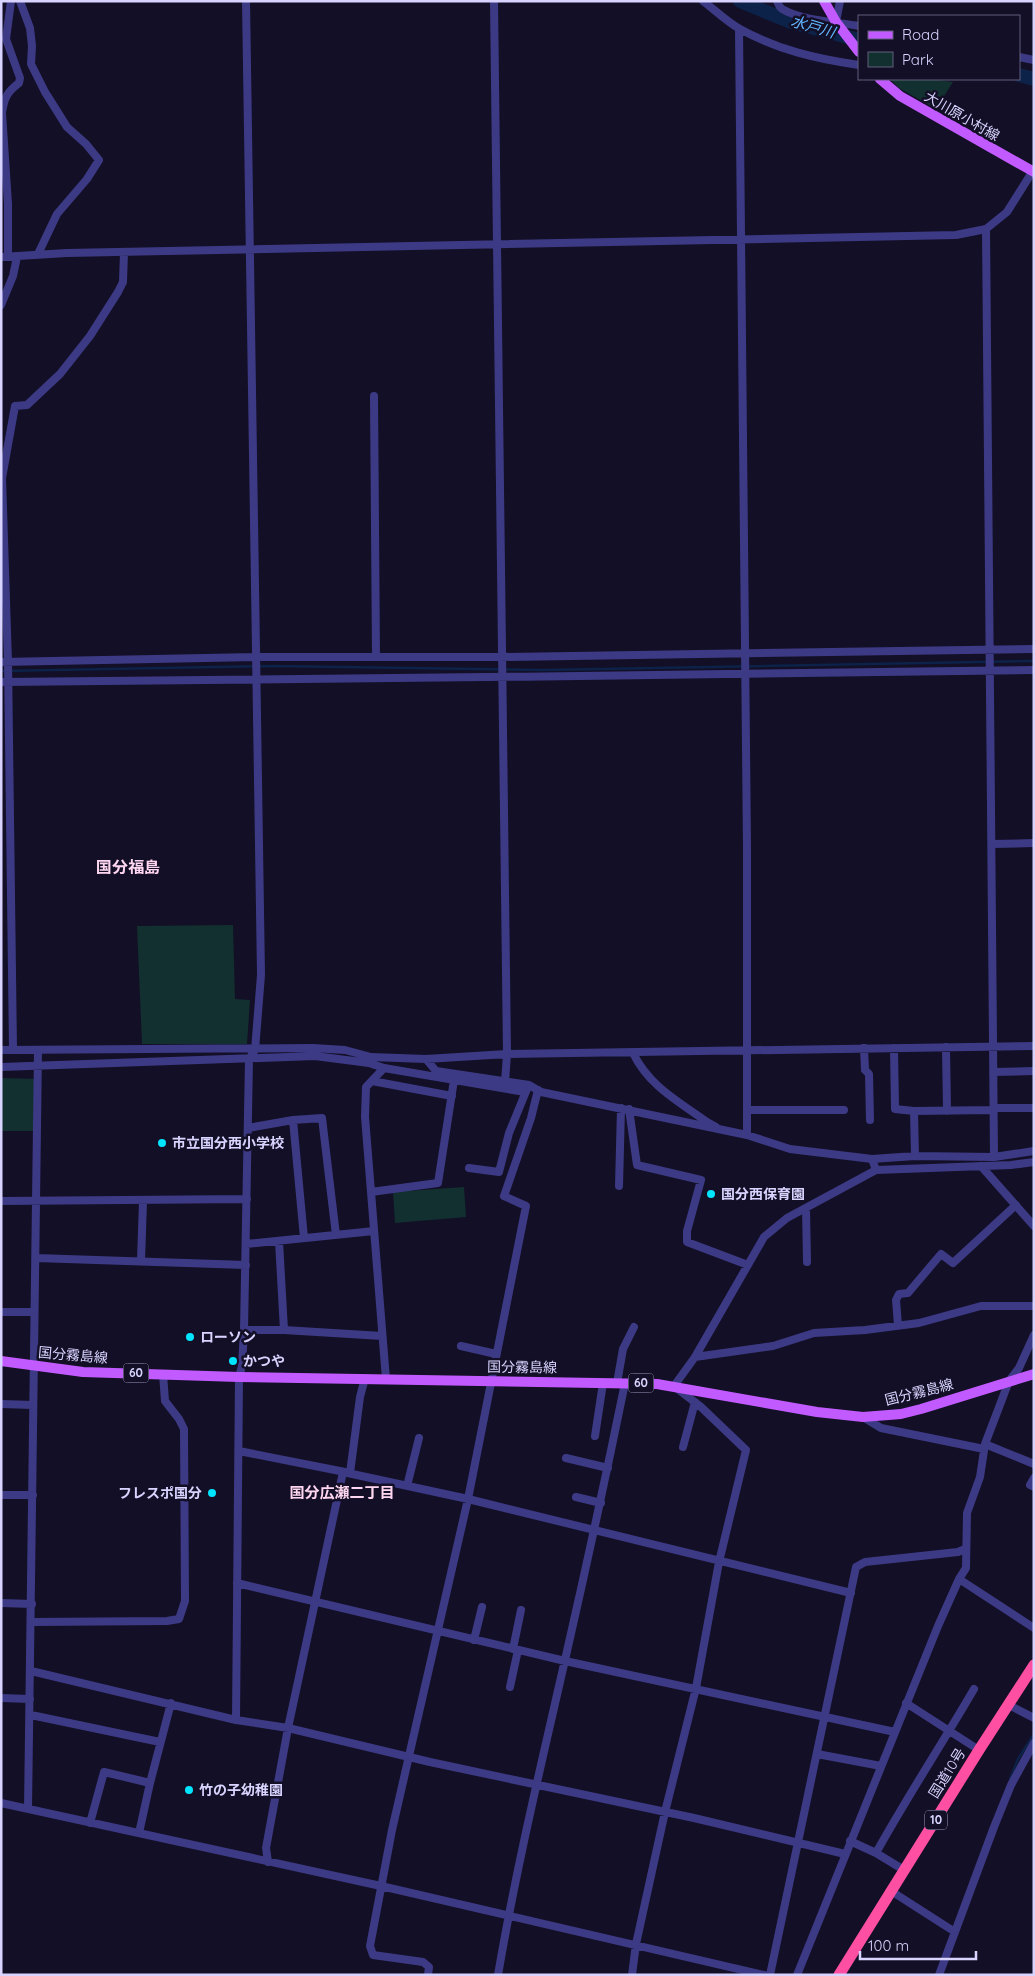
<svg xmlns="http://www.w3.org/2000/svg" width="1035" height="1976" font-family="Quicksand,'Noto Sans JP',sans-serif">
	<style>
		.green { fill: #12302f }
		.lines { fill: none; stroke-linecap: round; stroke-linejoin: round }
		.stream { stroke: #0c2248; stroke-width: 2.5 }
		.river { stroke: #0c2248; stroke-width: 14 }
		.minor { stroke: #3d3a85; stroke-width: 8 }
		.major { stroke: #c25bff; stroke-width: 10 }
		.highway { stroke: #ff4fa3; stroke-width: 11 }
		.poi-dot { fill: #00e5ff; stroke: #130f26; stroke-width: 2 }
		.labels { text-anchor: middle; stroke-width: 5; stroke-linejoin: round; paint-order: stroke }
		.shield { fill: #130f26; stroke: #9e99be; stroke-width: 1 }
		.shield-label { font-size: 12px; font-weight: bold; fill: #d9d4ff }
		.street-label { font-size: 14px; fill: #d9d4ff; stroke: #130f26 }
		.poi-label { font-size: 14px; font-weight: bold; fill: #d9d4ff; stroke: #130f26; text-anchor: start }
		.water-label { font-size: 15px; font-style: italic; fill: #62b6ff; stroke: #130f26 }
		.neighbourhood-label { font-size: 15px; font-weight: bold; fill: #ffd6f0; stroke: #130f26 }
		.quarter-label { font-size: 16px; font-weight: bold; fill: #ffd6f0; stroke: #130f26 }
	</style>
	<rect width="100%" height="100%" fill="#130f26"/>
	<path class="green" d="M890 79H930L953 82 936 109 899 88Z
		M233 925 235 999 250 1000 247 1044H142L137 926Z
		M1 1078 39 1079 38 1131H1Z
		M464 1187 466 1217 395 1223 393 1192Z"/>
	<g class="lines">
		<path class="stream" d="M1 671 274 666 544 670 1034 661
			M1010 1779 1018 1759 1034 1734"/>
		<path class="river" d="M740 1 791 22 859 40
			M1019 75 1034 79"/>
		<path class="minor" d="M20 1 30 28 32 46 31 64 45 92 67 127 86 144 99 160 87 179 57 214 38 254
			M494 1 507 1054 505 1082
			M703 1C715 10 727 22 740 29 778 50 817 59 859 65
			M777 1C779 6 780 8 784 10 804 21 837 22 859 26
			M836 22 840 1
			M739 29 747 849V1135
			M1019 57 1034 60
			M8 256V204L2 113C4 98 7 92 19 83L20 78 6 39 11 1
			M1 257 67 253 956 235 986 229 1007 212 1034 169
			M1 305 13 276 17 257
			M374 396 376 657
			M1 662 256 657H501L1034 649
			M1 682C345 681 690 673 1034 670
			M992 844 1034 843
			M946 1047 947 1111
			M864 1048 865 1070 869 1074 870 1120
			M894 1048 895 1109 914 1111
			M1 1050 313 1048 345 1050 371 1057 426 1059 507 1054 1034 1046
			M13 1050 8 662 2 478 15 406 27 405 60 374 90 336 118 292 123 282 124 252
			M633 1053C649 1086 678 1101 707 1122L716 1127
			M426 1059 436 1071 529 1085 541 1092 747 1135 790 1149 872 1159 876 1170
			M1 1067 315 1056 369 1063 384 1068 366 1087 365 1117 386 1379
			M384 1068 525 1092
			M993 1072 1034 1071
			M372 1081 452 1096
			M993 1108H1034
			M629 1109 637 1165 701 1180 687 1231V1242L748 1265
			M747 1110H844
			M293 1120 304 1238
			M248 1128 293 1120 322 1118 336 1235
			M915 1156 914 1111 993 1110
			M994 1157 1034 1151
			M872 1159 915 1156 994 1157 986 229
			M981 1166 1034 1226
			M469 1168 499 1172 509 1133 527 1089
			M619 1186 621 1108
			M371 1192 438 1183 454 1080
			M1 1201 247 1199
			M806 1208 807 1262
			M279 1241 284 1330
			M246 1244 374 1231
			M36 1258 246 1265
			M141 1261 143 1201
			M1 1312H34
			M898 1325 896 1300 899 1294 908 1293 941 1254 953 1263 1016 1205
			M244 1330H284L382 1336
			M461 1346 496 1354
			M695 1357 773 1346 814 1333 865 1330 919 1323 981 1306H1034
			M617 1383 623 1349 634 1327
			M1 1404 33 1405
			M863 1417 881 1428 984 1449
			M595 1436 603 1383
			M985 1444 1034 1464
			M683 1447 695 1402
			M239 1451 350 1473 360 1397 365 1378
			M566 1458 608 1468
			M343 1472 468 1499 851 1593
			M1034 1478 1030 1485 1034 1487
			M407 1486 419 1438
			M1 1495H33
			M576 1497 601 1503
			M959 1579 1034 1628
			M237 1583 565 1661 895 1732
			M1 1603 32 1604
			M32 1622 167 1621 179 1619 185 1601 184 1429 179 1419 165 1401 163 1374
			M474 1640 482 1607
			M513 1649 521 1610
			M31 1671 236 1720 288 1728 430 1762 694 1818 845 1854
			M510 1687 518 1650
			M1 1698 30 1699
			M906 1703 979 1750
			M1009 1705 1034 1718
			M31 1715 160 1742
			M236 1720 239 1377 242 1366 244 1330 249 1059 255 1050 261 975 246 1
			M817 1754 881 1766
			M1 1803 381 1886 764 1975
			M28 1809 38 1050
			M90 1823 104 1772 150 1783
			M139 1833 150 1783 171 1703
			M850 1841 876 1853 904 1870
			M876 1853C907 1797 942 1744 974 1689
			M268 1862 266 1848 288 1728 343 1472
			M891 1891 955 1932
			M428 1975 429 1967 423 1962 373 1955 370 1946 392 1830 468 1499 526 1206 504 1196 531 1118 538 1090
			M498 1975C516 1869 541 1765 565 1660 586 1568 606 1476 625 1383
			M632 1975 636 1944 665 1812 696 1688 719 1562 746 1450 701 1407 674 1386 695 1357 764 1237 787 1218 876 1170 1011 1165 1034 1162
			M770 1975 856 1567 865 1562 958 1552 965 1549
			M797 1975 938 1626 959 1579 966 1568 967 1513 980 1477 985 1444 1009 1381 1019 1368 1034 1335
			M939 1975 994 1827 1011 1785 1034 1743"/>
		<path class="major" d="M824 1 836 22 859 52
			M880 79 900 96 1034 172
			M1 1361 83 1372 239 1377 657 1384 817 1412 863 1417 901 1414 921 1409 1034 1374"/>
		<path class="highway" d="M839 1975 979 1750 1034 1665"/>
	</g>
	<g class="poi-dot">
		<circle cx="162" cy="1143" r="5"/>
		<circle cx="711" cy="1194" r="5"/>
		<circle cx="190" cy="1337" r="5"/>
		<circle cx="233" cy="1361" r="5"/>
		<circle cx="212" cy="1493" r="5"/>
		<circle cx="189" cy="1790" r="5"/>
	</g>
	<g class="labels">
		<g class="shield">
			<rect x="123.5" y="1363.5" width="25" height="19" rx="4"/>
			<rect x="628.5" y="1373.5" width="25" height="19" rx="4"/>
			<rect x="925" y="1810.5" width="22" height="19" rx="4"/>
		</g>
		<g class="shield-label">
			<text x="136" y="1377">60</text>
			<text x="641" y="1387">60</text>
			<text x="936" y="1824">10</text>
		</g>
		<g class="street-label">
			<text transform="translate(962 116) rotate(30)" y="5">大川原小村線</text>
			<text transform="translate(73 1355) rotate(5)" y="5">国分霧島線</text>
			<text transform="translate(522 1367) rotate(1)" y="5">国分霧島線</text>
			<text transform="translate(919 1392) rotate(-14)" y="5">国分霧島線</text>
			<text transform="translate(947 1773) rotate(-58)" y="5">国道10号</text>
		</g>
		<g class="poi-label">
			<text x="172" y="1148">市立国分西小学校</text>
			<text x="721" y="1199">国分西保育園</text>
			<text x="200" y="1342">ローソン</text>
			<text x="243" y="1366">かつや</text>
			<text x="202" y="1498" text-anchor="end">フレスポ国分</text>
			<text x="199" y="1795">竹の子幼稚園</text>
		</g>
		<g class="water-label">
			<text transform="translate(813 27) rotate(16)" y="5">水戸川</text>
		</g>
		<g class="neighbourhood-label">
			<text x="342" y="1498">国分広瀬二丁目</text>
		</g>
		<g class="quarter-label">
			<text x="128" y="873">国分福島</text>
		</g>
	</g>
	<rect width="1035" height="1976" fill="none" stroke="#d9d4ff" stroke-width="5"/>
	<rect x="858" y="15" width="162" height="65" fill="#130f26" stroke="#625e7d"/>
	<rect x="868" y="31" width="25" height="8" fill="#c25bff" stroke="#625e7d"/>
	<text x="902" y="40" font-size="15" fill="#d9d4ff">Road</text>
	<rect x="868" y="52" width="25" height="15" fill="#12302f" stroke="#625e7d"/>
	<text x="902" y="65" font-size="15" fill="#d9d4ff">Park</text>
	<path d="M860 1951v8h116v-8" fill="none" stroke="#d9d4ff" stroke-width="2.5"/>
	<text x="868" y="1951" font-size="15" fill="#d9d4ff" stroke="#130f26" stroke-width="4" paint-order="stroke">100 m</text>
</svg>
